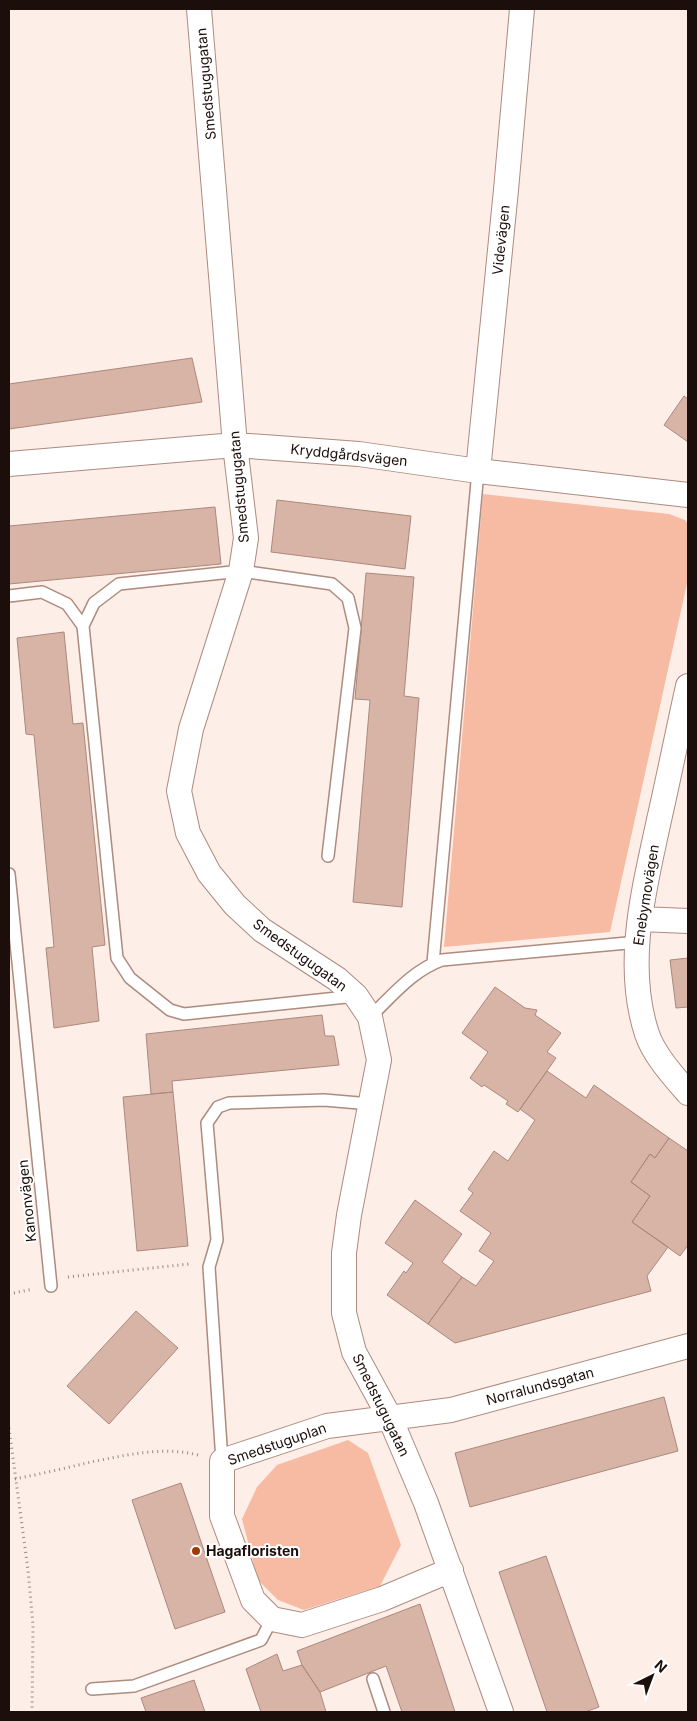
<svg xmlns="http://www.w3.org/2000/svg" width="697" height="1721" font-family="Inter,sans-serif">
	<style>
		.green { fill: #f7baa3 }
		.building { fill: #d8b4a7; stroke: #ab897c }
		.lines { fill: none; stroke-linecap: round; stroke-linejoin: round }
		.lane-casing { stroke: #ad8b7e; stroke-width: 14 }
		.street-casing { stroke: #ad8b7e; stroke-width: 26 }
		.path { stroke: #968882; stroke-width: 3; stroke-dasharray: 1 4; stroke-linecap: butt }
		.lane { stroke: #fff; stroke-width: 11 }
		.street { stroke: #fff; stroke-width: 24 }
		.poi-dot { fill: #9f3b05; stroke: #fff; stroke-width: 2 }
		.labels { text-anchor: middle; stroke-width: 4; stroke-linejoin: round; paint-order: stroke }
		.street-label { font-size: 14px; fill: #1c0f0b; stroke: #fff }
		.poi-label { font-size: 14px; font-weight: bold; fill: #1c0f0b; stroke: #fff; text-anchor: start }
	</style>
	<rect width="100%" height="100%" fill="#fdeee8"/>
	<path class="green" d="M483 494 669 514 685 520 688 524V579L610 932 444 947Z
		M348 1440 368 1453 401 1545 380 1586 304 1610 278 1600 258 1580 242 1519 257 1487 277 1465Z"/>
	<path class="building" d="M192 358 202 402 9 429V384Z
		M684 396 688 399V442L664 425Z
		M277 500 411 516 405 569 271 552Z
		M215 507 221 564 9 584V526Z
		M366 573 414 577 404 696 419 698 402 907 353 902 370 700 355 699Z
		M64 632 73 724 83 723 105 945 92 947 99 1021 54 1028 46 948 54 947 34 735 26 734 17 638Z
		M688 958V1007L676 1008 670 960Z
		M495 987 525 1008 537 1010 535 1015 561 1033 547 1052 556 1058 518 1112 506 1104 508 1101 484 1085 482 1087 470 1078 488 1052 462 1033Z
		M322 1015 325 1036H334L339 1065 172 1081 173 1092 151 1094 146 1034Z
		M547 1071 586 1098 594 1085 669 1138 655 1158 650 1154 631 1182 650 1196 632 1222 668 1247 647 1276 651 1291 455 1343 428 1324 462 1277 476 1286 494 1261 479 1251 491 1233 460 1211 473 1193 468 1189 494 1151 508 1161 535 1120 520 1109Z
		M173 1092 188 1246 137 1251 123 1097Z
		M669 1138 688 1151V1245L680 1256 632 1222 650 1196 631 1182 650 1154 655 1158Z
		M415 1200 462 1234 442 1262 462 1277 428 1324 387 1295 404 1271 406 1273 413 1263 385 1243Z
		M136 1311 178 1348 109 1424 67 1386Z
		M664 1397 678 1451 470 1507 455 1453Z
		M181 1483 225 1612 175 1629 132 1500Z
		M546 1556 599 1707 585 1712H547L499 1572Z
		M420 1604 455 1712H402L386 1666 320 1692 302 1665 297 1651Z
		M277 1654 283 1671 302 1665 320 1692 326 1712H261L246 1669Z
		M194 1680 205 1712H146L141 1698Z"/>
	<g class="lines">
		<g class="lane-casing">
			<path id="lane" d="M9 596 42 592 67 604 83 626
				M328 856 355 628 348 598 332 584 241 571 119 584 94 603 83 626 117 958 130 978 170 1010 184 1014 356 996
				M9 874 51 1286
				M433 963 478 471
				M370 1017C392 996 413 970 442 960L638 942
				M222 1461 209 1267 217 1240 207 1123 218 1107 229 1103 324 1100 371 1104
				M373 1679 384 1712
				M92 1689 134 1686 261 1640 272 1619"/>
		</g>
		<g class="street-casing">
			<path id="street" d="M199 9 235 445 246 538 241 571 191 729 179 791 188 833 209 873 235 905 262 930 337 979 356 996 370 1017 379 1060 349 1215 344 1253V1313L354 1352 390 1418 426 1503 501 1712
				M9 464 235 445 359 454 478 471 688 495
				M478 471 506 190 522 9
				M688 686C678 731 669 776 659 820 644 890 624 964 647 1034 654 1055 674 1077 688 1093
				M640 919 688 921
				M451 1570 382 1599 302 1625 272 1619 253 1600 222 1516V1461L327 1426 451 1410 688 1346"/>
		</g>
		<path class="path" d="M68 1277 189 1264
			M9 1294 33 1289
			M9 1428 28 1570 33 1625 32 1712
			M15 1479C40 1474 66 1468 91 1462 127 1455 162 1446 198 1455"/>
		<use href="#lane" class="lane"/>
		<use href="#street" class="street"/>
	</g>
	<circle class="poi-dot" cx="196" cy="1551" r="5"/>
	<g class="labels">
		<g class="street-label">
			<text transform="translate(206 84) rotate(-95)" y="5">Smedstugugatan</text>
			<text transform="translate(501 240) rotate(-84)" y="5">Videvägen</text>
			<text transform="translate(349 455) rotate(6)" y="5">Kryddgårdsvägen</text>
			<text transform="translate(239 487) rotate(-95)" y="5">Smedstugugatan</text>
			<text transform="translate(646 895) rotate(-81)" y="5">Enebymovägen</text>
			<text transform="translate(300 955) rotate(36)" y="5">Smedstugugatan</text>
			<text transform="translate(27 1201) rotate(-96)" y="5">Kanonvägen</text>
			<text transform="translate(540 1386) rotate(-15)" y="5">Norralundsgatan</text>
			<text transform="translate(381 1405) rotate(64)" y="5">Smedstugugatan</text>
			<text transform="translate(277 1444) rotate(-19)" y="5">Smedstuguplan</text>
		</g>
		<g class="poi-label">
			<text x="206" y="1556">Hagafloristen</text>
		</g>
	</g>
	<rect width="697" height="1721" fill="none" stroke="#1c0f0b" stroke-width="20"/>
	<g transform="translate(652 1676) rotate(42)" stroke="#ffffff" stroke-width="4" paint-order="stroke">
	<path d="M0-4L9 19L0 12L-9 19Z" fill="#1c0f0b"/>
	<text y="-8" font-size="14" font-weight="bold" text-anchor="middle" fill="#1c0f0b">N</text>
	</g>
</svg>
